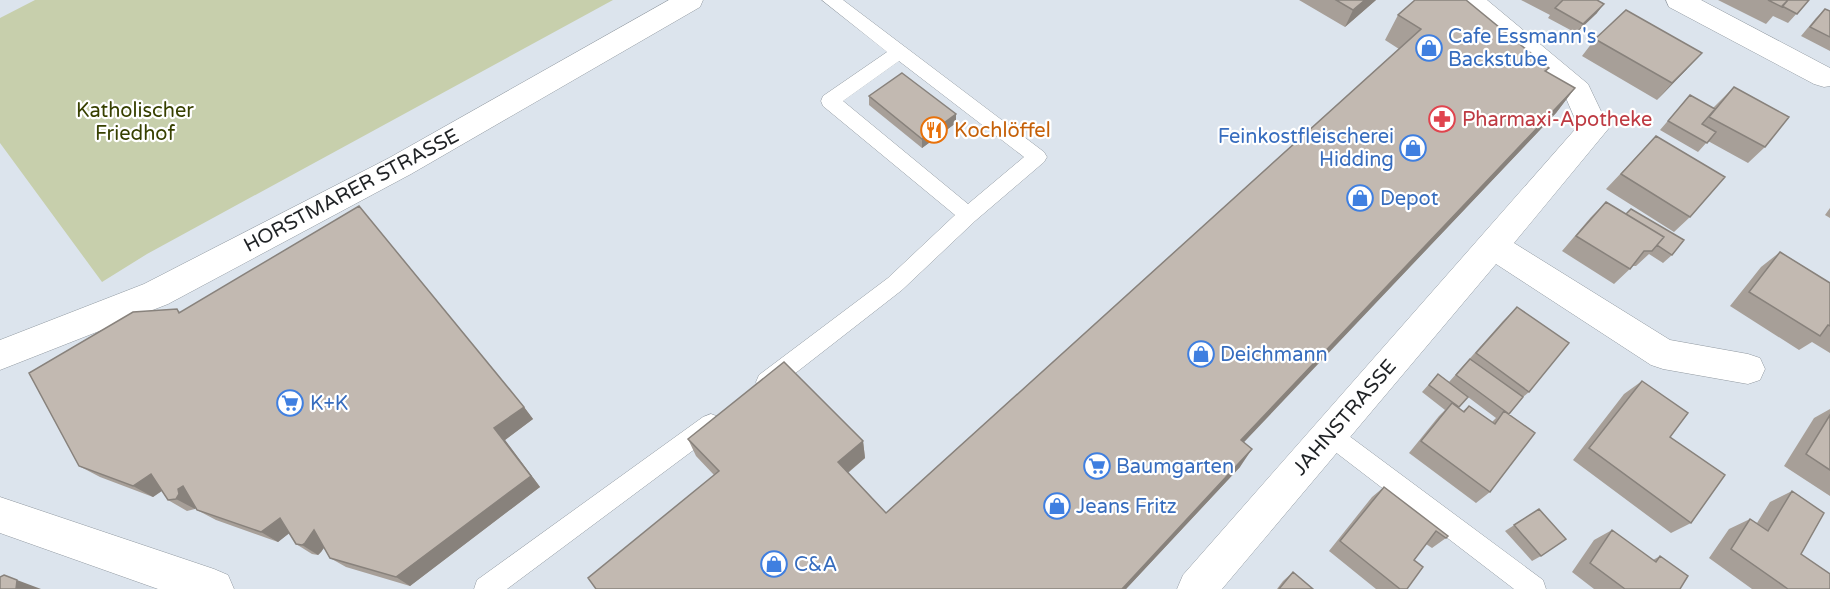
<svg xmlns="http://www.w3.org/2000/svg" width="1830" height="589" font-family="'Varela Round',sans-serif">
	<style>
		.green { fill: #c7cfac }
		.lines { fill: none; stroke-linecap: round; stroke-linejoin: round }
		.service-casing { stroke: #9199a1; stroke-width: 1 }
		.minor-casing { stroke: #9199a1; stroke-width: 1 }
		.secondary-casing { stroke: #9199a1; stroke-width: 1 }
		.service { fill: #fff; fill-rule: evenodd }
		.minor { fill: #fff; fill-rule: evenodd }
		.secondary { fill: #fff; fill-rule: evenodd }
		.wall { fill: #a79f98; fill-rule: evenodd }
		.shaded-wall { fill: #88827c }
		.building { fill: #c2b9b1; stroke: #88827c; stroke-width: 1.5 }
		.labels { text-anchor: middle; stroke-width: 4.5; stroke-linejoin: round; paint-order: stroke }
		.shop-label { font-size: 20px; fill: #366cbe; stroke: #fff; text-anchor: start }
		.park-label { font-size: 20px; fill: #374000; stroke: #fff }
		.health-label { font-size: 20px; fill: #be3a42; stroke: #fff; text-anchor: start }
		.food-label { font-size: 20px; fill: #c56008; stroke: #fff; text-anchor: start }
		.street-label { font-size: 20px; fill: #1f2225; stroke: #fff }
	</style>
	<rect width="100%" height="100%" fill="#dce4ed"/>
	<path class="green" d="M35 0H613L147 254 102 282 0 143V18Z"/>
	<g class="lines">
		<g class="service-casing">
			<path id="service" d="M822 0H843L1044 152 1047 157 1044 162 975 221 902 290 775 389 767 392 759 389 756 382 759 375 888 278 955 215 823 106 821 101 823 96 887 52ZM899 61 1024 157 968 204 843 101Z
				M711 414 719 417 722 424 719 431 507 589H474L477 580 703 417Z
				M1329 423 1337 427 1543 580 1546 589H1514L1321 441 1318 434 1321 427Z"/>
		</g>
		<g class="minor-casing">
			<path id="minor" d="M1457 0H1487L1588 84 1609 128 1514 243 1670 340 1748 354 1760 358 1765 369 1760 380 1748 384 1663 369 1651 365 1496 264 1222 589H1177L1183 575 1578 126 1566 98 1460 7Z
				M1666 0H1701L1830 68V86L1824 87 1814 84 1669 7Z
				M0 497 214 569 228 575 234 589H158L0 533Z"/>
		</g>
		<g class="secondary-casing">
			<path id="secondary" d="M669 0H703L700 7 411 174 168 304 0 370V340L144 284 389 158Z"/>
		</g>
		<use href="#service" class="service"/>
		<use href="#minor" class="minor"/>
		<use href="#secondary" class="secondary"/>
	</g>
	<path class="wall" d="M1299 0H1376L1345 27Z
		M1521 0H1597V13L1576 33 1548 18 1550 15Z
		M1718 0H1809L1788 23 1773 16 1766 24Z
		M1825 9 1830 11V51L1801 36 1816 18Z
		M1398 15 1549 68 1546 72 1575 88 1556 113 1243 442 1240 467 1126 589 714 475 696 456 688 439 863 441 865 458 848 473 886 513 1399 49 1385 40Z
		M1595 39 1687 69 1657 100 1582 56Z
		M1734 87 1765 147 1748 163 1708 141 1698 152 1660 130 1690 95 1713 108Z
		M869 96 956 123 922 148 869 105Z
		M1656 136 1690 217 1674 232 1606 189Z
		M1606 202 1626 214 1631 209 1672 255 1663 263 1649 254 1636 266H1633L1614 284 1562 251 1591 217Z
		M1830 208V218L1825 215Z
		M1780 252 1830 283V353L1812 342 1799 350 1730 306 1761 267Z
		M1517 307 1529 392 1523 397 1509 414 1490 492 1476 503 1409 453 1439 416 1445 410 1422 392 1438 374 1449 382 1503 321ZM1468 397 1496 418 1492 422 1469 406 1463 411 1458 408Z
		M177 309 180 312 524 407 533 419 505 440 540 487 410 586 346 567 330 558 324 548 321 552 318 555 312 554 296 544 289 533 278 542 216 520 197 510 196 507 195 509 187 511 168 500 162 491 153 497 100 477 79 466Z
		M1642 381 1670 437 1691 523 1671 533 1573 460 1624 394Z
		M1830 409V496L1784 466 1814 418Z
		M1384 487 1446 538 1432 548 1426 544 1414 560 1407 589H1376L1329 551 1372 497Z
		M1792 491 1801 554 1830 589H1752L1709 558 1729 529 1750 519 1757 523 1770 502Z
		M1539 509 1541 556 1532 561 1505 531Z
		M1612 530 1653 560 1660 556 1680 589H1594L1572 572 1594 540Z
		M1293 572 1313 589H1277L1283 581Z"/>
	<path class="shaded-wall" d="M1365 0H1376L1345 27 1353 10Z
		M1604 4 1597 13 1576 33 1583 24Z
		M1702 53 1687 69 1657 100 1672 83Z
		M1575 88 1556 113 1229 458 1241 440Z
		M956 114V123L922 148V139Z
		M524 407 533 419 505 440 540 487 410 586 396 577 494 428Z
		M863 441 865 458 840 479 838 462Z
		M1252 449 1240 467 1126 589H1122Z
		M151 474 170 485 153 497 133 486Z
		M183 486 198 504 195 509 176 499 178 489Z
		M280 518 296 528 278 542 261 532Z
		M314 530 329 540 321 552 318 555 302 545Z
		M17 580 41 589H16Z"/>
	<path class="building" d="M1336 0H1365L1353 10Z
		M1415 0H1466L1549 68 1545 71 1575 88 1241 440 1252 449 1122 589H596L588 578 719 471 688 439 784 362 863 441 838 462 886 513 1421 29 1398 15Z
		M1563 0H1597L1604 4 1583 24 1555 8Z
		M1768 0H1788L1782 7Z
		M1788 0H1809L1797 14 1782 6Z
		M1825 9 1830 11V37L1810 27Z
		M1626 10 1702 53 1672 83 1595 39Z
		M902 73 956 114 922 139 869 96Z
		M1734 87 1789 117 1765 147 1709 117Z
		M1690 95 1715 109 1702 124 1716 132 1707 143 1668 121Z
		M1656 136 1725 177 1690 217 1621 174Z
		M1606 202 1664 237 1652 251H1644L1630 269 1576 236Z
		M359 206 524 407 494 428 531 476 396 577 330 558 314 530 305 543 302 545 296 544 280 518 261 532 197 510 183 486 178 489 179 494 176 499 168 500 151 474 133 486 79 466 29 373 133 312 177 309 179 313Z
		M1631 209 1684 240 1672 255 1657 245 1664 237 1626 214Z
		M1780 252 1830 283V326L1828 325 1820 336 1749 292Z
		M1517 307 1569 343 1529 392 1476 353Z
		M1470 359 1523 397 1509 414 1456 375Z
		M1438 374 1468 397 1459 407 1429 385Z
		M1642 381 1688 413 1670 437 1725 475 1691 523 1589 448Z
		M1452 403 1464 412 1469 406 1495 424 1504 411 1535 433 1490 492 1421 441Z
		M1830 415V470L1806 454Z
		M1384 487 1448 536 1446 538 1436 531 1414 560 1423 567 1407 589H1400L1340 541Z
		M1792 491 1824 513 1801 554 1830 574V589H1788L1731 549 1750 519 1768 531Z
		M1539 509 1566 539 1541 556 1514 525Z
		M1612 530 1656 562 1660 556 1688 576 1680 589H1625L1590 563Z
		M1293 572 1313 589H1279Z
		M4 575 17 580 16 589H0V577Z"/>
	<defs>
		<g id="shop-ring" transform="scale(1.35)"><circle r="9.5" fill="#fff" stroke="#3f7fe0" stroke-width="1.5"/><path d="M-5-2.5h2.3a2.7 3.5 0 0 1 5.4 0H5L5.5 6h-11ZM-1.5-2.5h3a1.5 2.3 0 0 0-3 0Z" fill="#3f7fe0"/></g>
		<g id="pharmacy-ring" transform="scale(1.35)"><circle r="9.5" fill="#fff" stroke="#e0444e" stroke-width="1.5"/><path d="M-2-6h4v4h4v4h-4v4h-4v-4h-4v-4h4Z" fill="#e0444e"/></g>
		<g id="restaurant-ring" transform="scale(1.35)"><circle r="9.5" fill="#fff" stroke="#e8710a" stroke-width="1.5"/><path d="M-5-6h1v4h1v-4h1v4h1v-4h1v5L-1.5 .5V6h-2V.5L-5-1ZM5-6V6H3V1.5H1.5Q1.5-4 5-6Z" fill="#e8710a"/></g>
		<g id="supermarket-ring" transform="scale(1.35)"><circle r="9.5" fill="#fff" stroke="#3f7fe0" stroke-width="1.5"/><path d="M-6-5.5h2.5l.6 2H6L4.5 2H-2.5L-4.4-4H-6ZM-1.5 3.2a1.3 1.3 0 1 0 .1 0ZM3 3.2a1.3 1.3 0 1 0 .1 0Z" fill="#3f7fe0"/></g>
	</defs>
	<g fill-rule="evenodd">
		<use href="#shop-ring" x="1429" y="48"/>
		<use href="#pharmacy-ring" x="1442" y="119"/>
		<use href="#restaurant-ring" x="934" y="130"/>
		<use href="#shop-ring" x="1413" y="148"/>
		<use href="#shop-ring" x="1360" y="198"/>
		<use href="#shop-ring" x="1201" y="354"/>
		<use href="#supermarket-ring" x="290" y="403"/>
		<use href="#supermarket-ring" x="1097" y="466"/>
		<use href="#shop-ring" x="1057" y="506"/>
		<use href="#shop-ring" x="774" y="564"/>
	</g>
	<g class="labels">
		<g class="shop-label">
			<text x="1448" y="43">Cafe Essmann's<tspan x="1448" dy="23">Backstube</tspan></text>
			<text x="1394" y="143" text-anchor="end">Feinkostfleischerei<tspan x="1394" dy="23">Hidding</tspan></text>
			<text x="1380" y="205">Depot</text>
			<text x="1220" y="361">Deichmann</text>
			<text x="310" y="410">K+K</text>
			<text x="1116" y="473">Baumgarten</text>
			<text x="1076" y="513">Jeans Fritz</text>
			<text x="794" y="571">C&amp;A</text>
		</g>
		<g class="park-label">
			<text x="135" y="117">Katholischer<tspan x="135" dy="23">Friedhof</tspan></text>
		</g>
		<g class="health-label">
			<text x="1462" y="126">Pharmaxi-Apotheke</text>
		</g>
		<g class="food-label">
			<text x="954" y="137">Kochlöffel</text>
		</g>
		<g class="street-label">
			<text transform="translate(351 190) rotate(-28)" y="7">HORSTMARER STRASSE</text>
			<text transform="translate(1344 417) rotate(-49)" y="7">JAHNSTRASSE</text>
		</g>
	</g>
</svg>
